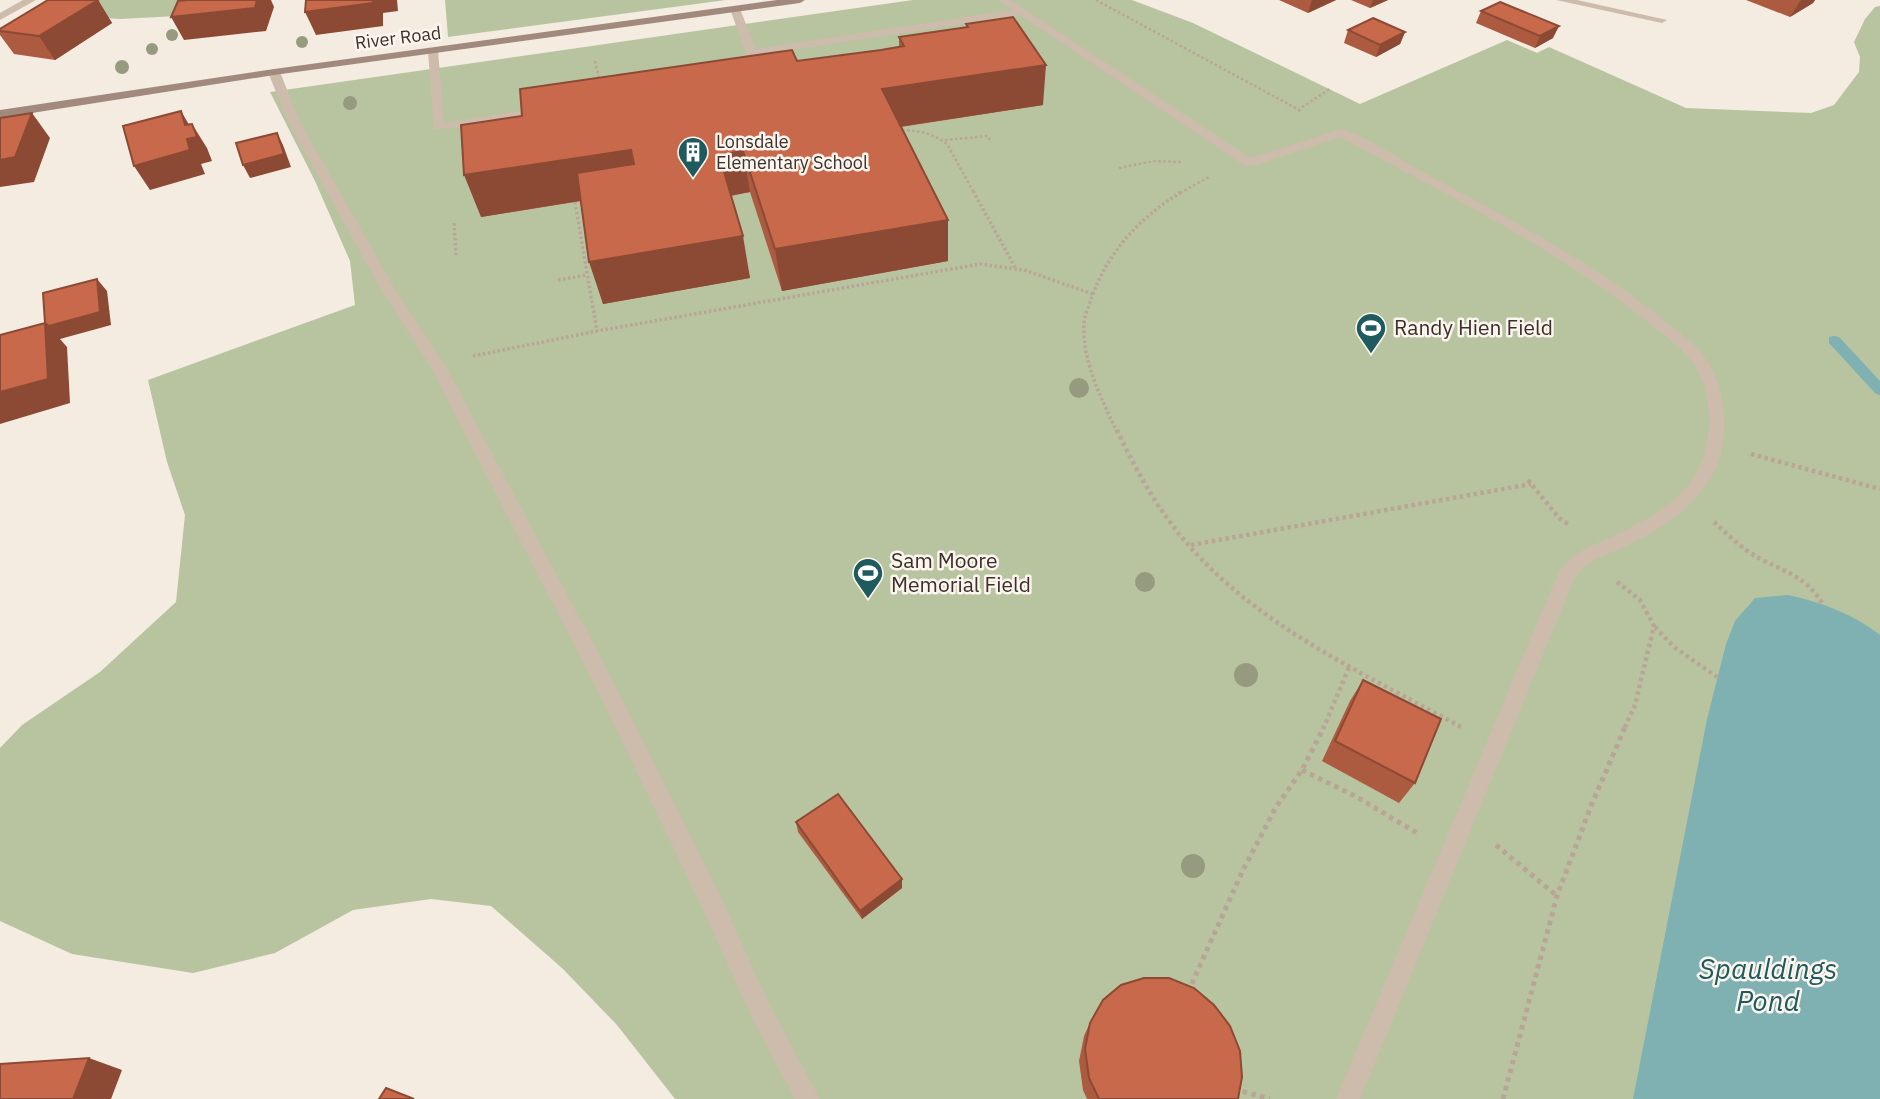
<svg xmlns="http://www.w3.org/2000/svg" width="1880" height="1099" font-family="'IBM Plex Sans',sans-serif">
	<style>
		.green { fill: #b8c4a0 }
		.water { fill: #7fb0b2 }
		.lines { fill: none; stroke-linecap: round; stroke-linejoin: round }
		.stream { fill: #7fb0b2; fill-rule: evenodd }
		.path-far3 { stroke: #b9a596; stroke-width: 2.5; stroke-dasharray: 2.5 2.5; stroke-linecap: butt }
		.path-far2 { stroke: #b9a596; stroke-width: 3.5; stroke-dasharray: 2.5 2.5; stroke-linecap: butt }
		.path-far1 { stroke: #b9a596; stroke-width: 4.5; stroke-dasharray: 3.5 3.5; stroke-linecap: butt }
		.path { stroke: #b9a596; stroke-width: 5; stroke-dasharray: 4.5 4.5; stroke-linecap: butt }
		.service { fill: #cdbbac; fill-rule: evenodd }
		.minor { fill: #cdbbac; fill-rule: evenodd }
		.secondary { fill: #a18a7d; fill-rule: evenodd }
		.tree { fill: #969b7f }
		.wall { fill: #ac5a40 }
		.shaded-wall { fill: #8c4a34 }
		.building { fill: #c8694b; stroke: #8c4a34; stroke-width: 2 }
		.labels { text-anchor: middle; stroke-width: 5; stroke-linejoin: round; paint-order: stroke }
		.far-street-label { font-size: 18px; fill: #3b302b; stroke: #fbf5ee }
		.far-poi-label { font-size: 18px; fill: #3b302b; stroke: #fbf5ee; text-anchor: start }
		.poi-label { font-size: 21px; fill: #3b302b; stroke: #fbf5ee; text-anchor: start }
		.near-water-label { font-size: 28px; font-style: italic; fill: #1f5a5e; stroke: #fbf5ee }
	</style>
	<rect width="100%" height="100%" fill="#f4ebe1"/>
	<path class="green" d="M58 0H204L177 16 120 19 94 17Z
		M445 0H726L448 37Z
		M913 0H1132L1193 23 1360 104 1507 40 1537 53 1549 47 1686 108 1811 113 1834 105 1859 72 1860 57 1854 42 1865 19 1875 7 1880 6V1099H675L617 1025 562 968 491 906 431 899 353 910 275 953 193 973 72 954 0 921V748L22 725 100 672 176 602 185 515 167 462 148 380 355 305 350 261 315 181 270 92Z"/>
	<path class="water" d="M1788 595C1823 603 1851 613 1880 635V1099H1633L1707 719 1726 644 1735 621 1755 598Z"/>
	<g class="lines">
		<path class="stream" d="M1834 336 1839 337 1880 381V395L1875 393 1829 343V337Z"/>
		<path class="path-far3" d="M1096 0 1301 111
			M595 61 600 83
			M1302 107 1330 89
			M897 130C915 130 932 132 947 144L974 193
			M945 140 988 136 990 140
			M1119 168 1154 161 1183 162
			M1180 193 1209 177"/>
		<path class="path-far2" d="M973 191 1015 267
			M575 202 597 331
			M454 223 456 255
			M558 280 586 275
			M473 356 597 331 980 264 1024 270 1093 294
			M1117 432C1102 400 1082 361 1084 325 1084 316 1089 307 1091 299 1108 251 1140 217 1183 191"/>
		<path class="path-far1" d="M1117 430C1132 462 1149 494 1170 522 1242 620 1358 670 1461 727
			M1751 454 1880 489
			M1528 480 1559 518 1568 524
			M1714 522C1726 533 1738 545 1752 554 1778 570 1805 574 1822 603
			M1191 545 1531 484
			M1617 582 1640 600 1654 626 1635 705 1624 729
			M1655 627 1674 647 1717 677
			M1323 729 1350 665"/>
		<path class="path" d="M1302 770 1355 796 1417 833
			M1496 845 1557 896
			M1188 992 1243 870 1276 807 1302 770 1324 727
			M1234 1089 1270 1099
			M1503 1099 1557 896 1591 806 1625 727"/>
		<path class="service" d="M999 0H1011L1250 158 1341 129C1368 137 1396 157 1421 171 1502 215 1587 259 1660 317 1674 329 1693 341 1704 356 1727 388 1731 437 1714 472 1695 509 1658 531 1622 548 1603 556 1585 561 1574 579L1360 1099H1336L1557 576C1570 551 1593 546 1616 535 1647 520 1682 501 1698 470 1714 439 1713 392 1693 363 1681 346 1660 333 1645 320 1553 246 1443 193 1340 137L1253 166H1245L1020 15 758 55 767 78 761 81 755 78 730 9 735 6 740 9 756 49 1012 10Z
			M433 48 438 51 444 123 545 107 551 111 545 115 434 130 428 51Z
			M274 69 280 72 300 122 395 289 445 365 612 679 718 891 769 1004 820 1099H795L753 1020 702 907 598 691 430 366 381 289 288 122 268 72Z"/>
		<path class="minor" d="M23 0H36L0 20V13Z
			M1556 0H1577L1667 20 1662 23Z"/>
		<path class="secondary" d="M777 0H805L800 3 274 75 0 118V110L274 69Z"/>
	</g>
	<g class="tree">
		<circle cx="172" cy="35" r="6"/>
		<circle cx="302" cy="42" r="6"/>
		<circle cx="152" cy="49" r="6"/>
		<circle cx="122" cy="67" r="7"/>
		<circle cx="350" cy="103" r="7"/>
		<circle cx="1079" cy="388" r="10"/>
		<circle cx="1145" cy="582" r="10"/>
		<circle cx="1246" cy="675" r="12"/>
		<circle cx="1193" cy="866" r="12"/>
	</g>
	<path class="wall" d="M98 0 112 23 55 60 14 54 0 35V29Z
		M1279 0H1336L1308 13Z
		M1351 0H1388L1370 8Z
		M1746 0H1815L1813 3 1790 17Z
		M1481 11 1553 38 1535 48 1476 23Z
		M966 24 1043 105 901 127 948 220V261L782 291 750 192 731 196 750 278 603 304 581 201 481 217 522 116 797 61 899 47V37L966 28Z
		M1348 30 1405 32 1400 44 1376 57 1344 43Z
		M1363 680 1415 783 1399 803 1322 761 1350 701Z
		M796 822 902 879V888L862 919 798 832Z
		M1090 1023 1238 1099H1087L1083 1090 1079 1061 1084 1036Z"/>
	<path class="shaded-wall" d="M98 0 112 23 55 60 39 36Z
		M257 0H271L274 7 266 31 184 40 171 17Z
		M373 0H397L398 11 383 13V26L316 35 305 12Z
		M1312 0H1336L1308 13Z
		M1373 0H1388L1370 8Z
		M1801 0H1815L1813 3 1790 17Z
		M1559 26 1553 38 1535 48 1540 36Z
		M1405 32 1400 44 1376 57 1380 45Z
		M1046 65 1043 105 884 129 882 89Z
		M181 111 195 135 192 124 207 148 212 161 201 164 205 174 150 190 134 166 187 139 185 125Z
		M32 113 50 138 34 182 0 187V160Z
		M277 133 283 145 291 167 250 178 243 165Z
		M631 150 641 191 481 217 464 175Z
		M743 151 750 192 726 196 719 155Z
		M948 220V261L782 291 775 249Z
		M743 236 750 278 603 304 589 262Z
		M97 279 107 291 111 325 60 339 67 347 70 403 0 424V392L45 323Z
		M902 879V888L862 919 860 911Z
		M89 1058 122 1070 111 1099H73Z"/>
	<path class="building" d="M48 0H98L39 36 0 31V29Z
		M187 0H257L255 8 171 17 178 1Z
		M306 0H373V3L305 12Z
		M1500 2 1559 26 1540 36 1481 11Z
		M1013 17 1046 65 882 89 948 220 775 249 743 151 719 155 743 236 589 262 577 173 634 164 631 150 464 175 461 125 522 116 520 89 792 50 797 61 881 50 904 46 899 37 968 27 966 24Z
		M1373 18 1405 32 1380 45 1348 30Z
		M181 111 185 125 192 124 197 137 187 139 190 150 134 166 123 126Z
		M32 113 15 157 0 160V118Z
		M277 133 284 154 243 165 236 143Z
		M97 279 100 312 49 326 45 323 43 293Z
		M45 323 48 379 0 392V335Z
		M1363 680 1441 719 1415 783 1335 741Z
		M838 794 902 879 860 911 796 822Z
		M1144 978H1169L1194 988 1214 1005 1230 1026 1240 1051 1242 1077 1238 1099H1099L1089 1078 1085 1049 1090 1023 1103 1000 1121 985Z
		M89 1058 73 1099H0V1064Z
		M386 1088 414 1099H379Z"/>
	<defs>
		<g id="building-pin" transform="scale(1.575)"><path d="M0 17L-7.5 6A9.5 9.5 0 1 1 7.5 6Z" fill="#1f5a5e" stroke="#fbf5ee"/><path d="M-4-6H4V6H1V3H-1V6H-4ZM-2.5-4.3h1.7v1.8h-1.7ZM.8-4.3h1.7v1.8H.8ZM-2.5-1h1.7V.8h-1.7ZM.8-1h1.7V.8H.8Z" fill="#fff"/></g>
		<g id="stadium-pin" transform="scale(1.575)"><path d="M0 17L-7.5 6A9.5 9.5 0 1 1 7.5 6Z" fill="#1f5a5e" stroke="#fbf5ee"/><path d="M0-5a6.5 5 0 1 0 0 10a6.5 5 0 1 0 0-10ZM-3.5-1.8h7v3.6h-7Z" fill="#fff"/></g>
	</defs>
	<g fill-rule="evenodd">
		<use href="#building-pin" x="693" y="152"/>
		<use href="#stadium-pin" x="1371" y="328"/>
		<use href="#stadium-pin" x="868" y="573"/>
	</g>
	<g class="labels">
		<g class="far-street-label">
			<text transform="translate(398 38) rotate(-7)" y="6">River Road</text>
		</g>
		<g class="far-poi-label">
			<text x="716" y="148">Lonsdale<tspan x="716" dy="21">Elementary School</tspan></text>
		</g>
		<g class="poi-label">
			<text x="1394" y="335">Randy Hien Field</text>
			<text x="891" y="568">Sam Moore<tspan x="891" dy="24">Memorial Field</tspan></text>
		</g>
		<g class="near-water-label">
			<text x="1768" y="979">Spauldings<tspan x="1768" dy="32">Pond</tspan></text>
		</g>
	</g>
</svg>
